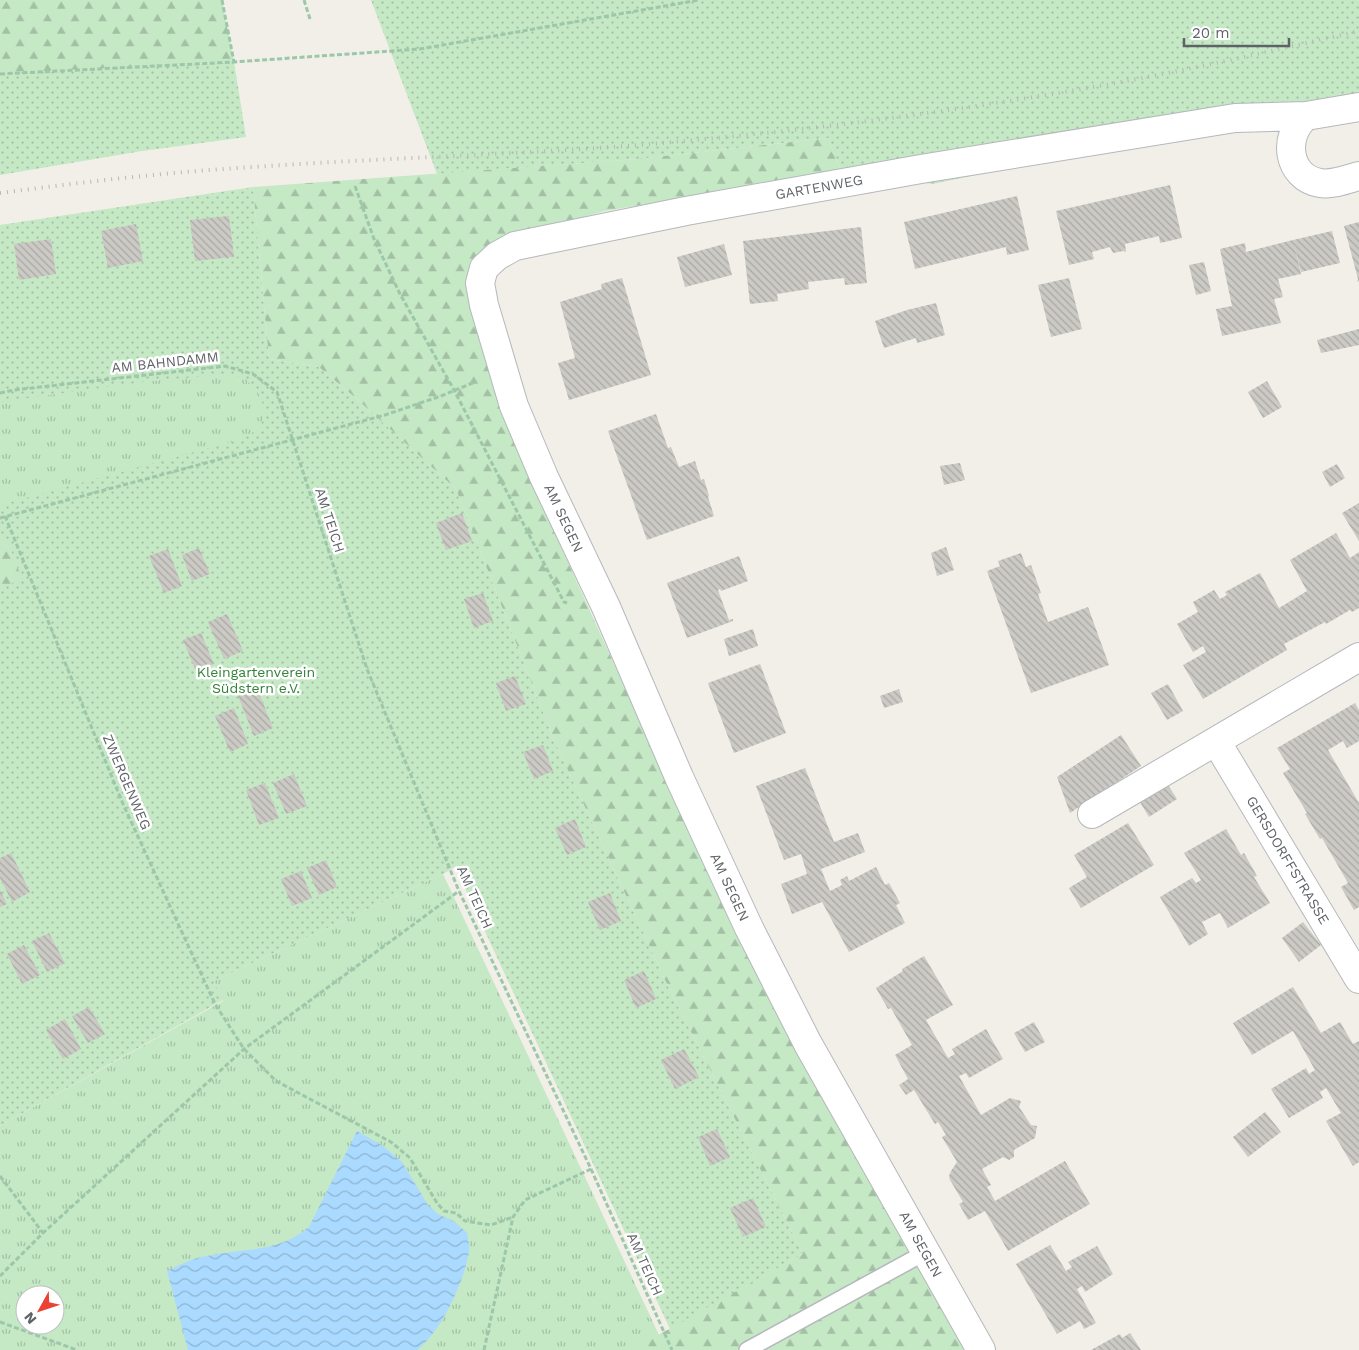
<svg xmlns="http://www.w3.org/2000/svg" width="1359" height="1350" font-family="'Work Sans',sans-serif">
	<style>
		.grass { fill: url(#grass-dots) }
		.forest { fill: url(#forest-firs) }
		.park { fill: url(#park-tufts); fill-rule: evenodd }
		.water { fill: url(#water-waves) }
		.building { fill: url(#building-back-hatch) }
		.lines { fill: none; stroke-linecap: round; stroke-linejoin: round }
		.service-casing { stroke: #b5b8bc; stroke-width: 18 }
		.minor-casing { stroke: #b5b8bc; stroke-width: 30 }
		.path { stroke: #9cc7a9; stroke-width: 3; stroke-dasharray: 5 2.5; stroke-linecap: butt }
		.service { stroke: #fff; stroke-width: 15 }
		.minor { stroke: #fff; stroke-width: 28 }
		.rail { stroke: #b6b7b8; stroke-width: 4; stroke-dasharray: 1 6; stroke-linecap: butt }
		.labels { text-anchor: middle; stroke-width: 5; stroke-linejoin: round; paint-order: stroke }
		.street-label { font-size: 14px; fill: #5f6368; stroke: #fff }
		.park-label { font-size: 14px; fill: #348238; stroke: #fff }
	</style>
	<defs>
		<pattern id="grass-dots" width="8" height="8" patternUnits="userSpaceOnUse" patternTransform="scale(1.25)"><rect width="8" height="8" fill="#c5e8c5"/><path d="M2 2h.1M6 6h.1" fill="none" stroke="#a3c0a4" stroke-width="1.8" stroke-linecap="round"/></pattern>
		<pattern id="forest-firs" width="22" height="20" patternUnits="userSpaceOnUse" patternTransform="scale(1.25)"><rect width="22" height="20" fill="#c5e8c5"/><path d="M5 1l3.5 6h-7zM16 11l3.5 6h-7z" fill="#a3c0a4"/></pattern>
		<pattern id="park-tufts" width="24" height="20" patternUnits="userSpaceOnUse" patternTransform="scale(1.25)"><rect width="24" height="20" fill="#c5e8c5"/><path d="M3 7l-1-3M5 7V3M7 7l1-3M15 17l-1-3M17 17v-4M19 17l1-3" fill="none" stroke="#a3c0a4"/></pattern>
		<pattern id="water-waves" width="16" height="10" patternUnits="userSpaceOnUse" patternTransform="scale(1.25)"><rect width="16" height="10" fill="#aadaff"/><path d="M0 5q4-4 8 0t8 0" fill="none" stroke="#8eb4d2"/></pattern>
		<pattern id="building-back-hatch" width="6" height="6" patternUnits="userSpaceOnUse" patternTransform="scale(1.25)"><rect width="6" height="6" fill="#cccac5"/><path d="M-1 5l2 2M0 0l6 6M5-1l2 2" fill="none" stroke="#a9a8a4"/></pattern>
	</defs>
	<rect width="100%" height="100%" fill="#f1efe8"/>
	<path class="grass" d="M371 0H1359V95L933 184 841 171 828 138 637 159 437 174Z
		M234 62 246 137 142 151 0 175V73Z
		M253 187 269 359 319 367 358 400 456 489 554 740 666 982 803 1254 670 1329 455 867 443 874 214 981 223 1000 0 1126V225Z"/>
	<path class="forest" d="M0 0H222L234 62 0 73Z
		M828 138 841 171 605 211 492 242 475 257 466 279 468 298 502 407 532 483 667 781 969 1350H645L644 1343 803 1254 666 982 554 740 456 489 358 400 319 367 269 359 253 187 637 159Z
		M0 534 8 542 22 579 0 588Z"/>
	<path class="park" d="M218 375 244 377 258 393 265 409 260 428 242 439 0 505V402L143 382Z
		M443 874 659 1335 645 1343V1350H0V1126L223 1001 214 981ZM25 1295H55V1325H25Z"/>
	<path class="water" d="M357 1131 383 1146 402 1162 428 1205 438 1214 455 1222 467 1233C468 1239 470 1246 469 1252 464 1282 441 1332 417 1350H188L167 1271C179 1265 193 1258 207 1256 244 1248 278 1253 309 1227Z"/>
	<path class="building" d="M1170 185 1182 238 1160 243 1159 236 1125 244 1126 252 1123 251 1113 253 1110 247 1092 252 1094 259 1069 265 1056 211Z
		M1017 196 1029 250 1007 255 1006 247 915 269 904 222Z
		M229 216 234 257 195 261 190 220Z
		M1359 222V281L1357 282 1358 279 1344 226Z
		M136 224 143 261 108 268 101 231Z
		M861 227 867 283 845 285 844 278 808 282 809 289 777 294 778 301 750 304 743 241Z
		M1332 231 1340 263 1301 272 1293 240Z
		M51 239 56 274 19 280 14 244Z
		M1293 240 1301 274 1278 279 1283 297 1274 299 1281 323 1222 336 1216 309 1232 306 1220 249 1245 243 1246 252Z
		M724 244 732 275 685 287 677 257Z
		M1204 262 1211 291 1196 295 1189 265Z
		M622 278 651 375 569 400 558 363 575 358 560 302 602 289 601 284Z
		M1069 278 1082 329 1051 337 1038 285Z
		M936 303 945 335 917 343 916 338 884 348 875 321 907 310Z
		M1359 329V345L1321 353 1317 340Z
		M1267 381 1282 407 1263 418 1248 392Z
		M656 414 668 448 671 447 679 467 695 461 701 480 704 479 709 496 708 497 714 516 647 540 608 431Z
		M960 463 965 480 944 485 940 466Z
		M1337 464 1345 478 1330 487 1322 472Z
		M1359 503V541L1342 513Z
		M462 513 472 541 446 550 436 523Z
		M1336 533 1350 558 1359 552V608L1352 612 1350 610 1326 624 1325 622 1284 644 1287 650 1203 699 1183 665 1206 652 1203 646 1193 652 1177 624 1198 612 1193 602 1214 590 1220 599 1227 595 1225 592 1260 573 1279 608 1307 591 1290 560Z
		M946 547 954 570 937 576 931 553Z
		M199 548 210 574 192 581 182 555Z
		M168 549 182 586 164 593 149 556Z
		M1021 553 1026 567 1031 565 1041 593 1038 594 1048 622 1088 607 1109 665 1031 693 987 571 1000 566 998 561Z
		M739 556 748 581 721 591 720 589 718 590 729 620 733 619V621L687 638 667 583Z
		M483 593 493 621 474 628 464 599Z
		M227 614 243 651 224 659 208 622Z
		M753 629 758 646 729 656 724 639Z
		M201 633 214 664 196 671 183 640Z
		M760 664 786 733 734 753 708 683Z
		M515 676 526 704 506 711 496 683Z
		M1168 684 1183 711 1167 720 1151 693Z
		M257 688 273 728 254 736 238 696Z
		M899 689 903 702 884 708 880 696Z
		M1355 703 1359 710V741L1347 748 1343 741 1328 750 1359 803V907L1354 910 1341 887 1348 883 1322 838 1320 839 1305 814 1307 813 1283 773 1290 769 1277 748Z
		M234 708 248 744 230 752 215 716Z
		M1121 735 1141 766 1070 813 1057 777Z
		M543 745 553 771 534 779 523 752Z
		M805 768 834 842 858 833 865 852 821 869 830 891 842 885 840 880 847 876 849 881 876 867 885 885 889 883 900 903 896 905 905 923 849 952 822 902 792 914 781 884 807 874 801 854 784 860 756 786Z
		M294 774 307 806 286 814 273 783Z
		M1166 782 1177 799 1149 817 1138 799Z
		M265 783 279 818 259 825 246 790Z
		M575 819 586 847 567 855 555 828Z
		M1128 823 1154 865 1081 908 1069 888 1087 877 1074 855Z
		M1226 829 1241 855 1244 853 1257 876 1254 877 1270 903 1228 928 1220 913 1202 922 1208 934 1189 946 1160 897 1192 878 1196 883 1201 880 1184 853Z
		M11 853 30 892 12 902 0 878V858Z
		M326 860 337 887 319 895 307 868Z
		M301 871 312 898 292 906 281 879Z
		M0 890 7 904 0 907Z
		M610 893 621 921 600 930 588 902Z
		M1303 922 1321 945 1299 962 1282 938Z
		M49 933 65 963 47 972 32 941Z
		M24 945 40 975 22 984 7 954Z
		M924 956 953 1005 926 1020 948 1058 955 1054 952 1049 986 1029 1003 1059 969 1078 966 1073 959 1076 981 1115 1010 1098 1021 1101 1019 1107 1031 1125 1037 1126 1035 1138 1014 1150V1157L1009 1160 1003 1157 982 1169 991 1185 987 1187 995 1201 1065 1161 1090 1204 1008 1251 985 1211 968 1220 959 1204 963 1202 950 1180 949 1176 951 1171 957 1162 942 1137 946 1135 938 1122 935 1124 914 1090 906 1095 899 1085 908 1079 895 1055 912 1045 891 1008 888 1009 876 988 903 971 902 969Z
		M644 971 656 999 636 1008 624 980Z
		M1293 987 1321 1033 1340 1022 1353 1044 1359 1041V1162L1353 1166 1326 1121 1341 1113 1326 1088 1320 1092 1323 1098 1289 1118 1271 1089 1306 1068 1309 1074 1315 1070 1293 1031 1252 1055 1233 1023Z
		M89 1007 105 1034 88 1043 72 1016Z
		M65 1019 81 1049 63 1059 46 1030Z
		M1034 1022 1045 1042 1025 1052 1014 1033Z
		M684 1049 699 1077 675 1089 661 1060Z
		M1265 1112 1281 1132 1248 1157 1233 1137Z
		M717 1129 730 1157 710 1166 698 1137Z
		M753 1198 766 1227 743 1237 730 1208Z
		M1050 1245 1066 1271 1072 1267 1068 1262 1097 1246 1113 1274 1085 1292 1082 1286 1077 1289 1096 1323 1084 1329 1080 1321 1057 1334 1016 1264Z
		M1130 1333 1141 1350H1091L1120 1334 1122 1338Z"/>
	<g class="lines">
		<g class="service-casing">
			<path id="service" d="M747 1350 926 1252"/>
		</g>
		<g class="minor-casing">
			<path id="minor" d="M1306 116C1282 136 1287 177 1320 183 1332 185 1348 179 1359 176
				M1216 741 1359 979
				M1092 814 1359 657
				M981 1350 808 1044 749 928 679 777 606 607 544 477 514 406 484 305 480 283 484 268 497 256 515 246 686 211 921 169 1235 118 1306 116 1359 107"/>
		</g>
		<path class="path" d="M222 0 234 62
			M304 0 310 19
			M0 74 234 62 420 49 699 0
			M355 186 374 239 400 294 454 390 564 602 567 603
			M0 393 14 390 225 366 253 374 277 392 367 669 459 891 591 1169 672 1350
			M5 516 123 804 215 1004 244 1049 276 1081 391 1142 410 1158 437 1203 444 1211 456 1213 465 1221 491 1225 513 1217
			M0 518 385 415 441 396 475 382
			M0 1176 43 1233
			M0 1276 43 1233 244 1049 459 891
			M0 1322 77 1350
			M484 1350 513 1217 525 1200 591 1169"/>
		<use href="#service" class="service"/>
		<use href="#minor" class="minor"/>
		<path class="rail" d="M0 193C84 182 168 172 253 167 382 158 510 155 638 145 796 132 954 112 1110 84 1193 69 1276 50 1359 31"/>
	</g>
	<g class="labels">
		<g class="street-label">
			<text transform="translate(819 187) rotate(-10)" y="5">GARTENWEG</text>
			<text transform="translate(165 362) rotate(-6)" y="5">AM BAHNDAMM</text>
			<text transform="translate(564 518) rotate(65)" y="5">AM SEGEN</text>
			<text transform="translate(330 520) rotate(72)" y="5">AM TEICH</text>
			<text transform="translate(127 782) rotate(67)" y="5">ZWERGENWEG</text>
			<text transform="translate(1288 860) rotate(59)" y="5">GERSDORFFSTRASSE</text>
			<text transform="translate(730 887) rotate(65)" y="5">AM SEGEN</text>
			<text transform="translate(475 897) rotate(66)" y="5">AM TEICH</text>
			<text transform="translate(921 1244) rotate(61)" y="5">AM SEGEN</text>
			<text transform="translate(645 1264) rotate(66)" y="5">AM TEICH</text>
		</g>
		<g class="park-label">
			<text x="256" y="677">Kleingartenverein<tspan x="256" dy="16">Südstern e.V.</tspan></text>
		</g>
	</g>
	<g transform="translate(40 1310) rotate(230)"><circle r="24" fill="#ffffff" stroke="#bfc1c3"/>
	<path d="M0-4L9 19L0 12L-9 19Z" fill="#ea4335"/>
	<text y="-8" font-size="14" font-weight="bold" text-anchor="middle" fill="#5f6368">N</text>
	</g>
	<path d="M1184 38v8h105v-8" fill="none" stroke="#5f6368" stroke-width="2.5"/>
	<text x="1192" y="38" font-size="15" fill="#5f6368" stroke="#ffffff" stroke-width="4" paint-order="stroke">20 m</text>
</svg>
